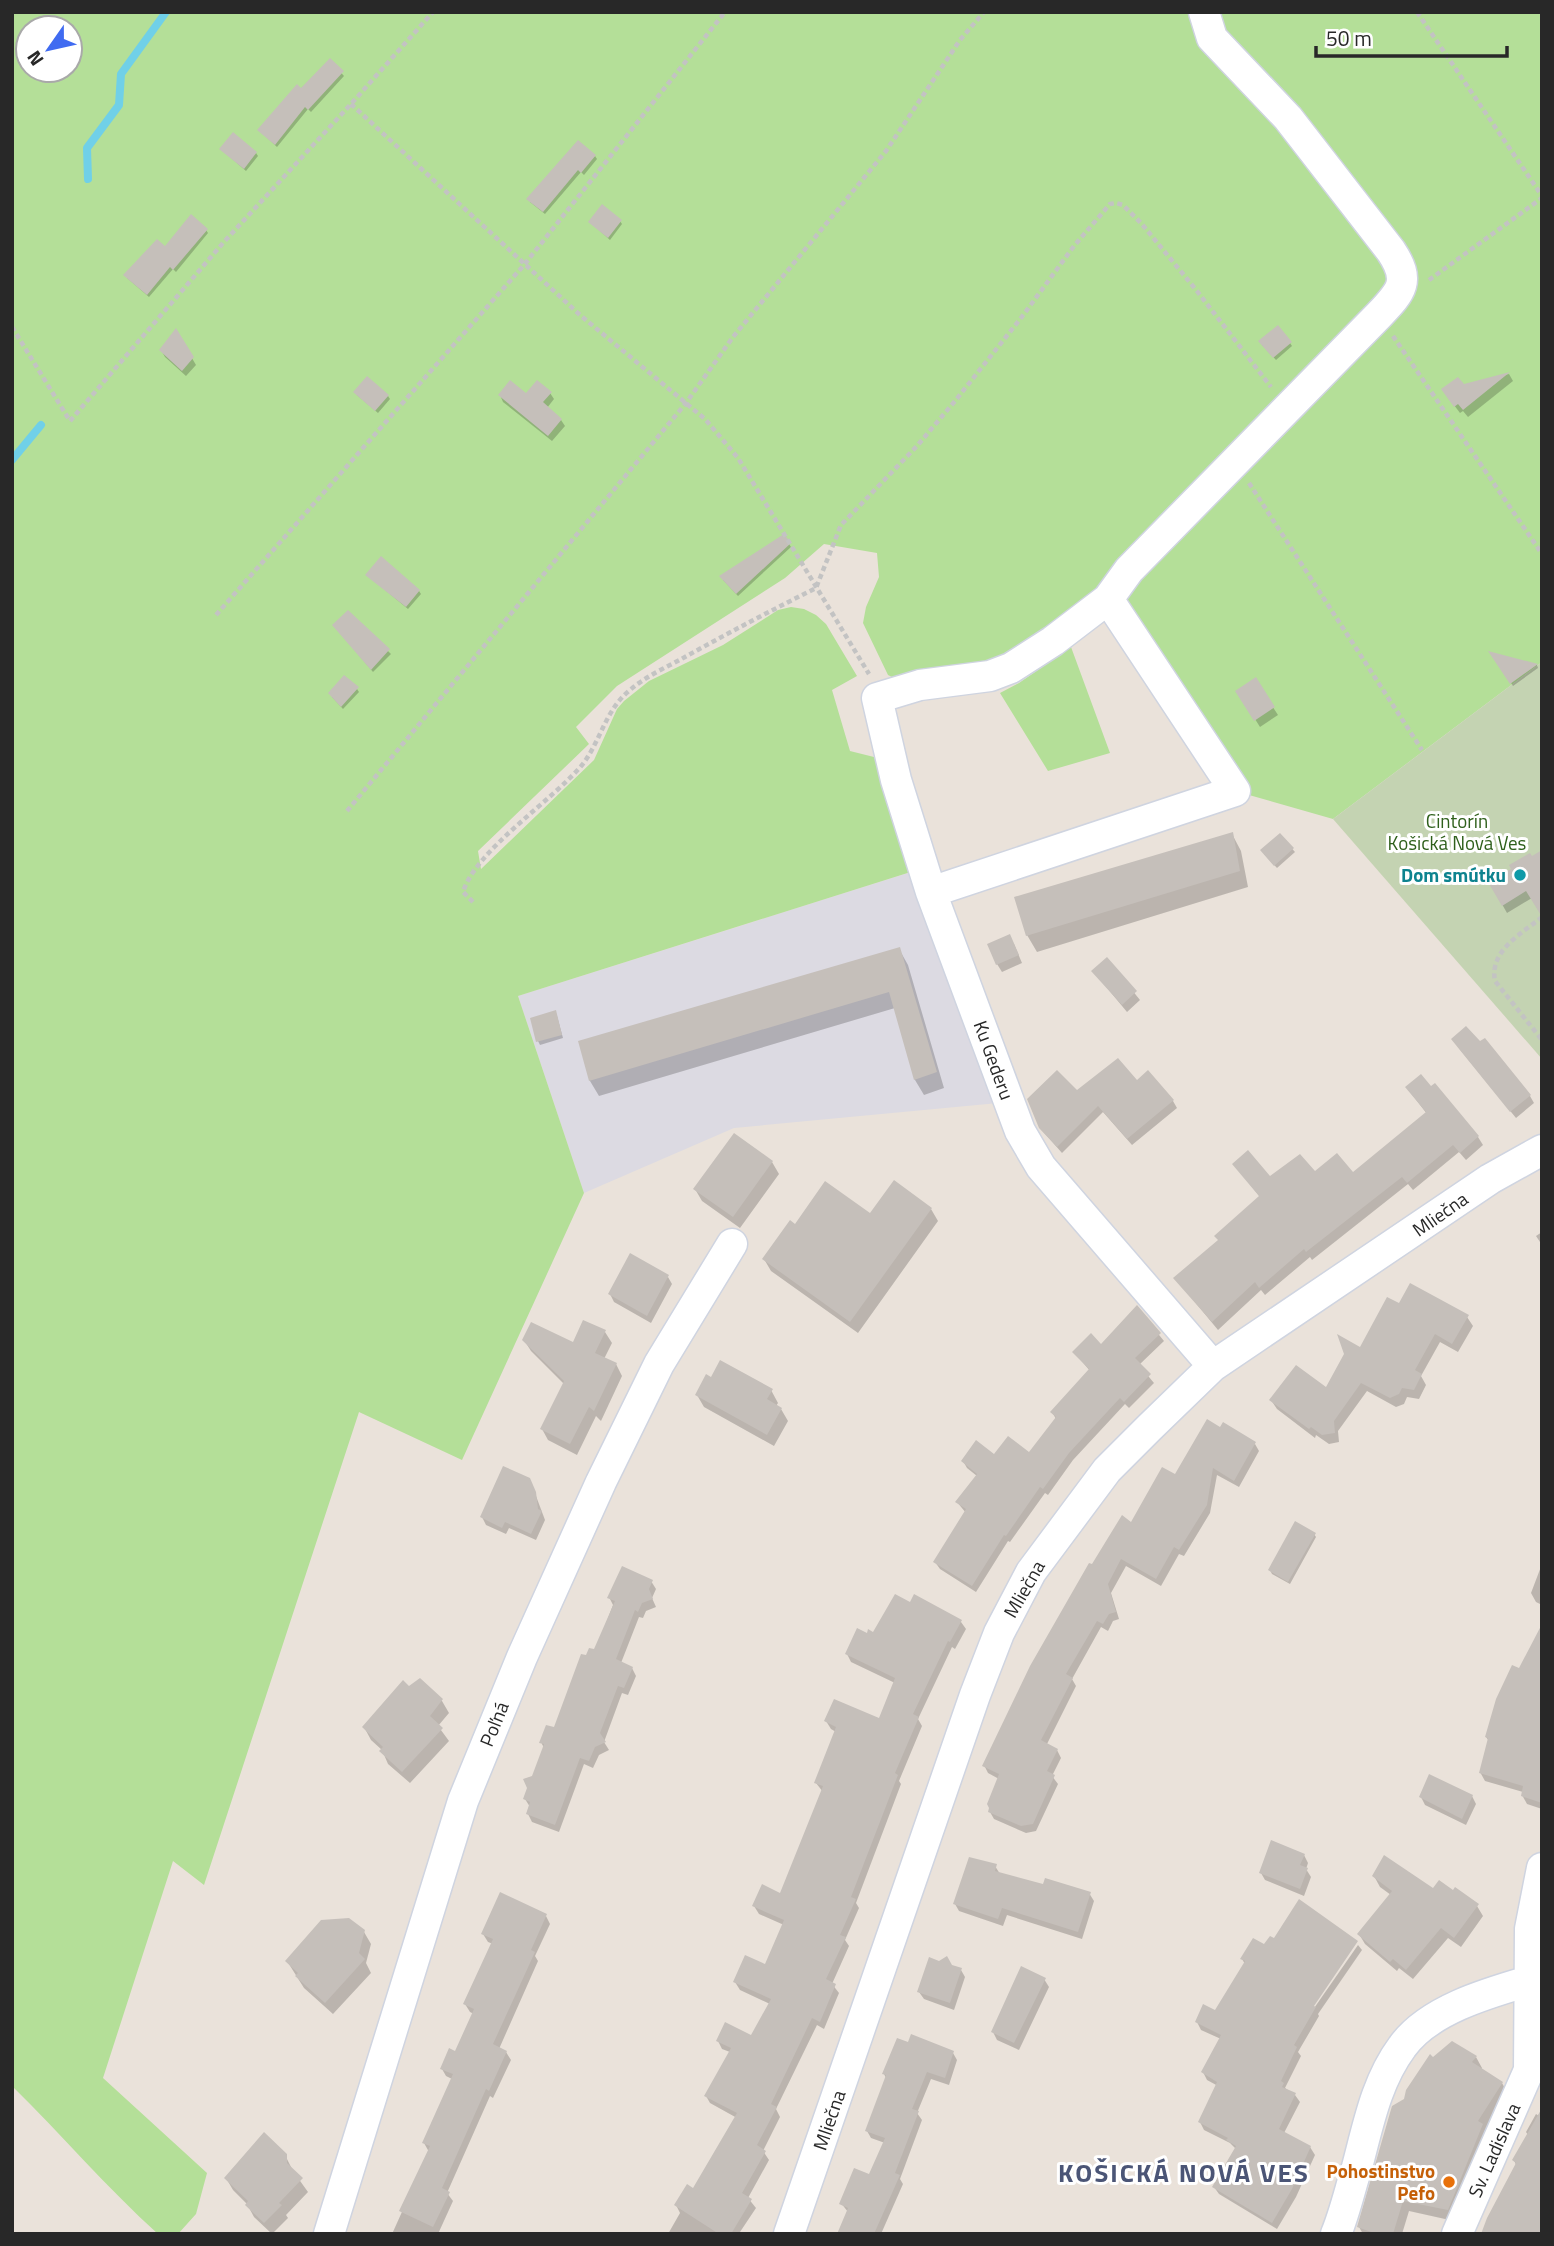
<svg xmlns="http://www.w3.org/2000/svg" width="1554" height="2246" font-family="'Titillium Web',sans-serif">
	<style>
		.industrial { fill: #dcdae2 }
		.green { fill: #b4df98; fill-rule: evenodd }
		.cemetery { fill: #c4d3b2 }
		.shadow { fill: #0003 }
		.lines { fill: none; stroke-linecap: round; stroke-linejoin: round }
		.stream { stroke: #70d0e8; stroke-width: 8 }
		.building { fill: #c5bfba }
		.street-casing { stroke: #cfd4e0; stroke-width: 33 }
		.path { stroke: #c3c3c3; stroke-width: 4.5; stroke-dasharray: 5 3.5; stroke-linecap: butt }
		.street { stroke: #fff; stroke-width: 30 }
		.culture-dot { fill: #0f9aa8; stroke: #fff; stroke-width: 2.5 }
		.food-dot { fill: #e8710a; stroke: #fff; stroke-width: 2.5 }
		.labels { text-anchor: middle; stroke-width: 6; stroke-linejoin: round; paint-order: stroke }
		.park-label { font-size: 19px; fill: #2f601c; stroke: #fff }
		.culture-label { font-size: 19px; font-weight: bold; fill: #0d838f; stroke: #fff; text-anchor: end }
		.street-label { font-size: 19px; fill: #282828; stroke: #fff }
		.food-label { font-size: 19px; font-weight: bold; fill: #c56008; stroke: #fff; text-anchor: end }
		.district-label { font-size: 26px; font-weight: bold; letter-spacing: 2px; fill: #4b5576; stroke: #fff }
	</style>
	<rect width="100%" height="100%" fill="#eae2da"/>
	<path class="industrial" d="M924 868 1009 1102 734 1128 584 1193 518 996Z"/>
	<path class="green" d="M12 12H1542V662L1333 819 1235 791 1108 599 1146 573 1303 413 1109 584 1010 659 904 683 888 675 863 623 866 607 879 577 877 553 824 544 785 578 617 686 576 727 589 744 478 851 481 869 594 760 617 709 624 701 649 681 723 645 778 610 791 607 804 609 816 615 826 624 857 676 832 690 850 751 874 757 917 870 518 996 584 1193 462 1460 359 1412 204 1885 173 1861 103 2078 207 2173 196 2214 178 2234H158C107 2188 62 2135 12 2086ZM28 28H70V70H28Z
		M1071 647 1110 753 1048 771 1000 693 1019 683Z"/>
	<path class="cemetery" d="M1542 662V1059L1333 819Z"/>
	<path class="shadow" d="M330 60 344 76 311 112 308 109 277 147 259 130Z
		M222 150 256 153 258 156 246 171Z
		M595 156 597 159 584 175 581 172 545 214 530 202Z
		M620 221 622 224 610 240 590 222Z
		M206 230 208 233 176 272 173 269 149 297 127 278 165 248Z
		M176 331 196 365 186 376 165 357 161 350Z
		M1290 343 1292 346 1276 360 1262 345Z
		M1509 374 1513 381 1468 417 1463 411 1460 413 1448 397 1463 386Z
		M550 393 554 399 547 408 561 420 565 426 552 441 503 402 500 395Z
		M357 395 388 396 390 399 378 413Z
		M789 544 791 547 738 596 723 580Z
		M367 575 419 591 421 594 408 609Z
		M348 612 391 654 373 672 336 628Z
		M1492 653 1537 665 1538 668 1513 686Z
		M1255 680 1278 715 1260 727 1238 692Z
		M357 689 359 692 343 709 332 697Z
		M1232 834 1241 851 1248 887 1037 952 1027 935Z
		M1280 835 1295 852 1277 868 1264 854Z
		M1532 858V898L1507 913 1490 883Z
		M1014 944 1022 963 1002 972 997 964Z
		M899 949 908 965 944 1088 924 1095 915 1080 895 1008 599 1096 590 1081 580 1042Z
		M1107 959 1140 1000 1127 1012 1093 971Z
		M557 1016 563 1038 540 1045 538 1041Z
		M1458 1047 1530 1096 1534 1103 1516 1118Z
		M1136 1083 1173 1101 1177 1108 1132 1145 1103 1112 1062 1153 1040 1128 1076 1093Z
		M1407 1088 1431 1089 1478 1137 1483 1145 1466 1160 1459 1152 1413 1190 1408 1184 1312 1260 1310 1257 1265 1295 1261 1290 1218 1330 1176 1279 1219 1241 1260 1197 1234 1164 1270 1178 1315 1174 1352 1175 1427 1114Z
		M772 1162 779 1174 740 1228 702 1201 695 1189Z
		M931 1209 938 1221 858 1333 771 1271 764 1259 870 1216Z
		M1542 1232V1245L1536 1236Z
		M668 1277 672 1284 651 1323 614 1302 610 1294Z
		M1399 1305 1467 1317 1473 1326 1458 1352 1440 1342 1421 1376 1426 1385 1419 1399 1407 1397 1404 1404 1396 1407 1367 1391 1338 1431 1339 1442 1329 1444 1316 1435 1315 1438 1277 1409 1271 1400 1327 1390Z
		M1137 1308 1164 1341 1139 1365 1154 1383 1129 1408 1125 1404 1073 1460 1048 1495 1045 1493 1010 1542 1008 1541 976 1592 940 1569 935 1562 966 1513 957 1502 977 1476 967 1468 963 1461 1029 1454 1056 1419 1052 1412 1090 1371 1074 1352 1101 1346Z
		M605 1332 612 1343 604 1359 616 1364 622 1376 601 1421 596 1416 577 1455 548 1440 542 1429 564 1384 531 1351 524 1340 574 1344Z
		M771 1390 778 1403 776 1406 781 1409 788 1421 774 1446 704 1407 697 1395Z
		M1255 1444 1259 1451 1239 1487 1217 1475 1210 1513 1184 1556 1179 1554 1161 1586 1126 1566 1111 1593 1119 1619 1113 1621 1108 1631 1101 1627 1072 1679 1076 1686 1047 1744 1057 1750 1061 1758 1052 1776 1058 1784 1036 1831 1026 1833 994 1819 990 1812 999 1779 988 1773 984 1765 1092 1567 1175 1476Z
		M533 1488 545 1520 536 1540 509 1528 506 1534 486 1525 482 1517Z
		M1314 1534 1316 1537 1290 1584 1272 1574 1270 1570Z
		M1542 1564V1605L1536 1602 1531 1593Z
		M651 1581 656 1589 652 1598 656 1607 646 1611 643 1618 639 1617 621 1663 632 1668 636 1676 628 1695 622 1693 604 1742 609 1750 599 1755 593 1768 584 1764 559 1832 532 1822 528 1814 530 1807 525 1799 544 1748 541 1742 555 1730 587 1657 595 1652 613 1605 609 1597Z
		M910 1605 961 1622 966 1629 955 1649 952 1647 918 1719 922 1726 899 1781 901 1784 856 1903 859 1908 845 1940 849 1946 832 1984 839 1993 824 2029 817 2025 776 2109 780 2117 763 2151 769 2160 748 2198 756 2208 740 2232 743 2234H668L680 2213 676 2205 693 2190 737 2118 710 2103 706 2096 730 2052 722 2049 718 2041 752 2037 770 2004 740 1990 735 1982 766 1967 784 1925 759 1914 754 1906 781 1895 823 1792 816 1783 836 1732 831 1729 826 1721 880 1720 895 1683 851 1662 847 1654Z
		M1542 1628V1809L1527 1804 1522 1795 1523 1792 1485 1781 1480 1772 1489 1741 1486 1737Z
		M420 1681 442 1701 449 1713 438 1726 449 1741 410 1783 388 1764 382 1750 371 1740 364 1727Z
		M1472 1796 1476 1804 1466 1825 1425 1805 1421 1797Z
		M1304 1855 1308 1863 1306 1869 1311 1877 1304 1896 1265 1880 1261 1873Z
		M995 1866 1000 1874 1045 1887 1089 1893 1094 1901 1082 1939 1007 1915 1003 1926 959 1911 955 1904Z
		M1374 1876 1433 1890 1477 1906 1483 1916 1461 1947 1448 1938 1413 1979 1399 1968 1397 1971 1365 1944 1359 1934 1391 1895 1380 1887Z
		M1299 1902 1357 1943H1355L1307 2012 1310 2014 1358 1945 1362 1950 1318 2014 1319 2016 1298 2052 1301 2056 1285 2088 1295 2095 1300 2102 1284 2133 1310 2147 1315 2155 1296 2197 1277 2229 1219 2194 1214 2187 1236 2149 1230 2143 1204 2130 1200 2122 1218 2086 1207 2080 1203 2072 1221 2039 1201 2030 1197 2022 1216 2013 1245 1964 1242 1959 1274 1941Z
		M546 1916 550 1924 535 1956 538 1961 499 2049 506 2052 511 2060 493 2098 490 2096 447 2193 453 2201 438 2234H392L429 2152 424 2143 452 2079 446 2076 442 2069 455 2053 474 2014 470 2012 465 2004 493 1944 488 1942 483 1934Z
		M364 1932 371 1944 366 1963 371 1973 333 2014 304 1988 287 1961Z
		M951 1966 961 1970 965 1977 954 2010 924 1999 919 1992Z
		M1044 1979 1049 1987 1019 2050 997 2040 993 2032Z
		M953 2053 957 2060 949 2085 931 2079 917 2113 922 2120 900 2179 903 2184 881 2234H839L848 2212 841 2203 870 2176 885 2143 871 2138 867 2131 886 2078 884 2074Z
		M1476 2057 1482 2068 1481 2070 1502 2083 1508 2094 1485 2131 1488 2137 1454 2221 1409 2211 1402 2234H1363L1359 2227 1406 2100Z
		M1536 2114 1542 2118 1516 2165 1514 2160 1528 2135 1526 2132Z
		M285 2155 293 2171 308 2192 286 2215 288 2218 272 2234 254 2217 247 2204 233 2190 226 2178Z"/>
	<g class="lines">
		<path class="stream" d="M88 179 87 148 119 105 121 74 166 12
			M12 460 41 425"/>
	</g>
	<path class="building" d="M330 58 344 71 308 110 305 107 275 145 257 130 297 84 301 88Z
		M233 132 257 152 244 169 219 149Z
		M578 140 596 155 581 173 578 170 543 212 526 199Z
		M602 204 622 220 608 238 588 222Z
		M191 214 208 229 173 270 170 267 147 295 123 275 157 239 165 246Z
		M1278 325 1292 342 1273 358 1258 341Z
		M176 328 194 357 182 371 159 350Z
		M1510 372 1463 410 1458 404 1454 407 1441 389 1458 377 1464 384Z
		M367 376 389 395 375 411 353 392Z
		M510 380 526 393 537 380 552 392 543 402 562 419 548 436 498 395Z
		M784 534 791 543 736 594 719 576Z
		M381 556 420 590 406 607 365 575Z
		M348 610 390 649 371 670 332 625Z
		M1488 651 1538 664 1510 684Z
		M344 675 359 687 341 707 328 693Z
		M1256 677 1275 707 1254 721 1235 691Z
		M1233 832 1240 871 1026 936 1014 897Z
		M1280 833 1294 848 1274 866 1260 850Z
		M1542 850V917L1526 891 1502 906 1488 882 1511 869 1509 865 1530 853 1532 856Z
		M1010 934 1019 955 996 965 987 944Z
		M900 947 937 1072 914 1080 889 992 589 1081 578 1041Z
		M1107 957 1137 991 1122 1005 1091 971Z
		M556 1010 562 1035 536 1042 530 1018Z
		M1466 1026 1480 1041 1485 1038 1531 1095 1510 1112 1451 1039Z
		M1118 1058 1137 1080 1148 1070 1174 1100 1127 1139 1098 1106 1057 1147 1039 1128 1027 1099 1057 1070 1077 1090Z
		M1421 1074 1431 1086 1435 1083 1479 1136 1460 1153 1453 1145 1407 1183 1402 1177 1306 1252 1304 1249 1259 1288 1255 1282 1212 1322 1173 1278 1218 1240 1214 1236 1259 1196 1232 1164 1248 1150 1270 1176 1300 1154 1315 1171 1337 1153 1353 1172 1426 1112 1405 1087Z
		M734 1133 773 1161 733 1217 693 1189Z
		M894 1180 932 1208 850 1322 762 1259 790 1220 795 1224 825 1181 870 1213Z
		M630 1253 669 1275 647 1316 608 1294Z
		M1410 1283 1469 1315 1452 1344 1435 1334 1415 1370 1422 1374 1414 1390 1402 1388 1399 1394 1390 1398 1361 1383 1334 1421 1335 1433 1322 1435 1311 1427 1309 1429 1269 1400 1296 1365 1326 1387 1344 1354 1337 1334 1360 1347 1387 1297 1399 1303Z
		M1137 1305 1161 1333 1135 1358 1151 1374 1124 1402 1120 1398 1069 1453 1043 1489 1040 1487 1006 1536 1004 1535 972 1586 933 1562 966 1509 955 1502 977 1474 961 1461 976 1440 994 1454 1008 1436 1029 1452 1056 1417 1050 1412 1089 1369 1072 1352 1091 1333 1101 1344Z
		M583 1320 606 1330 595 1353 617 1363 594 1411 589 1407 570 1444 540 1429 564 1381 522 1340 531 1322 573 1342Z
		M720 1360 773 1389 767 1399 782 1408 767 1435 695 1395 706 1374 711 1377Z
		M1207 1419 1220 1427 1223 1422 1256 1442 1234 1481 1213 1468 1207 1505 1179 1550 1174 1547 1156 1579 1121 1559 1108 1584 1116 1612 1109 1614 1103 1624 1097 1621 1066 1674 1073 1678 1041 1740 1058 1749 1047 1771 1055 1775 1033 1824 1021 1826 988 1812 989 1808 987 1804 999 1774 982 1766 1030 1666 1089 1563 1092 1564 1122 1515 1131 1522 1162 1467 1175 1474Z
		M503 1466 530 1478 536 1492 538 1509 542 1511 531 1534 505 1522 502 1528 480 1517Z
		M1295 1521 1316 1533 1288 1582 1268 1570Z
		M622 1566 653 1580 649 1589 653 1599 642 1603 638 1612 635 1610 616 1659 633 1667 624 1688 618 1686 600 1733 606 1742 595 1747 589 1761 580 1758 555 1825 526 1814 530 1802 523 1799 527 1788 523 1779 532 1776 544 1744 539 1743 546 1725 554 1727 581 1654 586 1655 589 1648 594 1649 615 1601 607 1598Z
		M895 1594 910 1602 914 1594 962 1620 950 1642 948 1641 913 1714 919 1717 895 1773 898 1775 851 1897 856 1899 840 1935 846 1937 826 1979 836 1984 820 2022 812 2018 771 2104 777 2107 757 2145 766 2151 742 2193 752 2199 731 2234H719L674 2205 687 2184 693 2188 737 2113 704 2096 731 2048 716 2041 725 2022 751 2035 771 1999 733 1982 745 1955 765 1964 784 1920 752 1906 762 1884 780 1893 823 1786 814 1783 836 1727 824 1721 834 1699 879 1718 895 1678 845 1654 857 1628 867 1633 868 1629 873 1632Z
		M1542 1624V1803L1521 1796 1523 1786 1479 1773 1488 1738 1485 1737 1496 1699 1512 1665 1519 1668Z
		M420 1678 443 1699 430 1716 443 1728 402 1772 379 1751 383 1747 362 1727 403 1680 409 1686Z
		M1429 1774 1473 1795 1462 1819 1419 1797Z
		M1271 1840 1305 1854 1300 1865 1308 1868 1300 1889 1259 1873Z
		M1384 1855 1433 1888 1439 1880 1453 1890 1455 1887 1479 1904 1454 1938 1441 1928 1406 1970 1393 1959 1390 1962 1357 1934 1392 1891 1372 1876Z
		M969 1857 997 1864 995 1871 1043 1884 1045 1878 1091 1892 1078 1932 1002 1908 998 1919 953 1904Z
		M500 1892 547 1914 531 1950 535 1952 493 2044 507 2051 489 2091 486 2089 442 2188 450 2192 433 2227 399 2211 430 2146 422 2143 453 2074 440 2069 449 2048 455 2051 474 2009 463 2004 493 1939 481 1934Z
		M1299 1899 1358 1941 1314 2006 1316 2007 1294 2045 1297 2047 1281 2081 1284 2083 1282 2087 1296 2093 1279 2129 1311 2146 1292 2189 1272 2223 1212 2187 1236 2146 1226 2140 1228 2138 1198 2122 1217 2082 1201 2072 1221 2035 1195 2022 1203 2004 1215 2010 1245 1961 1240 1959 1253 1938 1264 1944 1270 1936 1274 1938Z
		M349 1918 365 1930 359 1953 365 1959 325 2003 295 1976 298 1973 285 1961 321 1920Z
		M947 1956 952 1965 962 1968 950 2003 917 1992 929 1957 939 1961Z
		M1021 1966 1046 1978 1014 2043 991 2032Z
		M911 2034 954 2051 945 2078 927 2072 912 2109 919 2111 895 2173 900 2175 874 2234H837L848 2208 839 2204 854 2168 869 2174 885 2138 865 2131 886 2075 882 2074 897 2038 908 2042Z
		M1452 2041 1477 2056 1472 2062 1503 2082 1478 2121 1483 2124 1448 2210 1403 2201 1393 2234H1377L1357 2227 1392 2106 1404 2099 1406 2090 1430 2054 1433 2057Z
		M1542 2108V2234H1481L1487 2218 1516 2163 1512 2160Z
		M264 2132 287 2154V2163L303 2178 279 2203 282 2205 264 2223 245 2205 248 2201 224 2178Z"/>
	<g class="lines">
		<g class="street-casing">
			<path id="street" d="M1108 599 1053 641 1011 668 990 676 920 685 877 698 896 780 931 892 1020 1131 1041 1167 1213 1366
				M931 892 1235 791 1108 599 1129 570 1379 315C1402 291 1411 281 1391 251L1288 118 1212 38 1204 12
				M329 2234 463 1801 522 1657 601 1482 659 1364 732 1244
				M789 2234 975 1695 999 1633 1031 1572 1107 1470 1149 1428 1213 1366 1490 1179 1542 1150
				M1336 2234C1345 2212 1350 2189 1357 2167 1368 2126 1376 2082 1402 2047 1428 2010 1488 1993 1529 1981
				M1457 2234 1529 2070 1530 1929 1542 1868"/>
		</g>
		<path class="path" d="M1417 12 1542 196
			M351 104 580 315 705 419 738 458 869 674
			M1429 280 1542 198
			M12 327 70 421 223 243 351 104 433 12
			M1393 336 1542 554
			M1249 483 1422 750
			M216 615 524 265 725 12
			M347 811 686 403 733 337 886 151 960 40 984 12
			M473 902 463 892C476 850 552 801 582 765 601 741 605 710 630 690 646 676 667 667 685 657 728 633 772 610 816 588L841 525 917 446 955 401 1021 318 1074 246 1110 204 1116 203 1123 205 1141 223 1197 291 1271 387
			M1542 917C1521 934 1489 951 1495 981L1542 1040"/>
		<use href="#street" class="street"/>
	</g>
	<circle class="culture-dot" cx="1520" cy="875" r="7"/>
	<circle class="food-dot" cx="1449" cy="2182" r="7"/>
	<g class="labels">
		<g class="park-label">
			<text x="1457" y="828">Cintorín<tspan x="1457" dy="22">Košická Nová Ves</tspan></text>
		</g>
		<g class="culture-label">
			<text x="1506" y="882">Dom smútku</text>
		</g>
		<g class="street-label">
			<text transform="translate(994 1060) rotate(70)" y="7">Ku Gederu</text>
			<text transform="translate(1440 1214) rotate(-35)" y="7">Mliečna</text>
			<text transform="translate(1024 1589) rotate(-60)" y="7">Mliečna</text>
			<text transform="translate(494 1724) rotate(-68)" y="7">Poľná</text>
			<text transform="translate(829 2120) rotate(-71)" y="7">Mliečna</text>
			<text transform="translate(1494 2150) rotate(-66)" y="7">Sv. Ladislava</text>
		</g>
		<g class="food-label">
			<text x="1435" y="2178">Pohostinstvo<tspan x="1435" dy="22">Pefo</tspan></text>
		</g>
		<g class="district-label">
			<text x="1184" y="2182">KOŠICKÁ NOVÁ VES</text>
		</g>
	</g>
	<rect width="1554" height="2246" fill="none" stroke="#282828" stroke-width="28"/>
	<g transform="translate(49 49) rotate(236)"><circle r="33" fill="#ffffff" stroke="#a9a9a9" stroke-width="2"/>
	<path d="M0-5L12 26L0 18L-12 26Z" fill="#406bf1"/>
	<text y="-10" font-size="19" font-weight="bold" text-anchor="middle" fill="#282828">N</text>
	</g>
	<path d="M1316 46v10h191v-10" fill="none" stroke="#282828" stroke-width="3.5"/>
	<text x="1326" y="46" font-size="21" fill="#282828" stroke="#ffffff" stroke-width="5" paint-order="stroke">50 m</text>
</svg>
